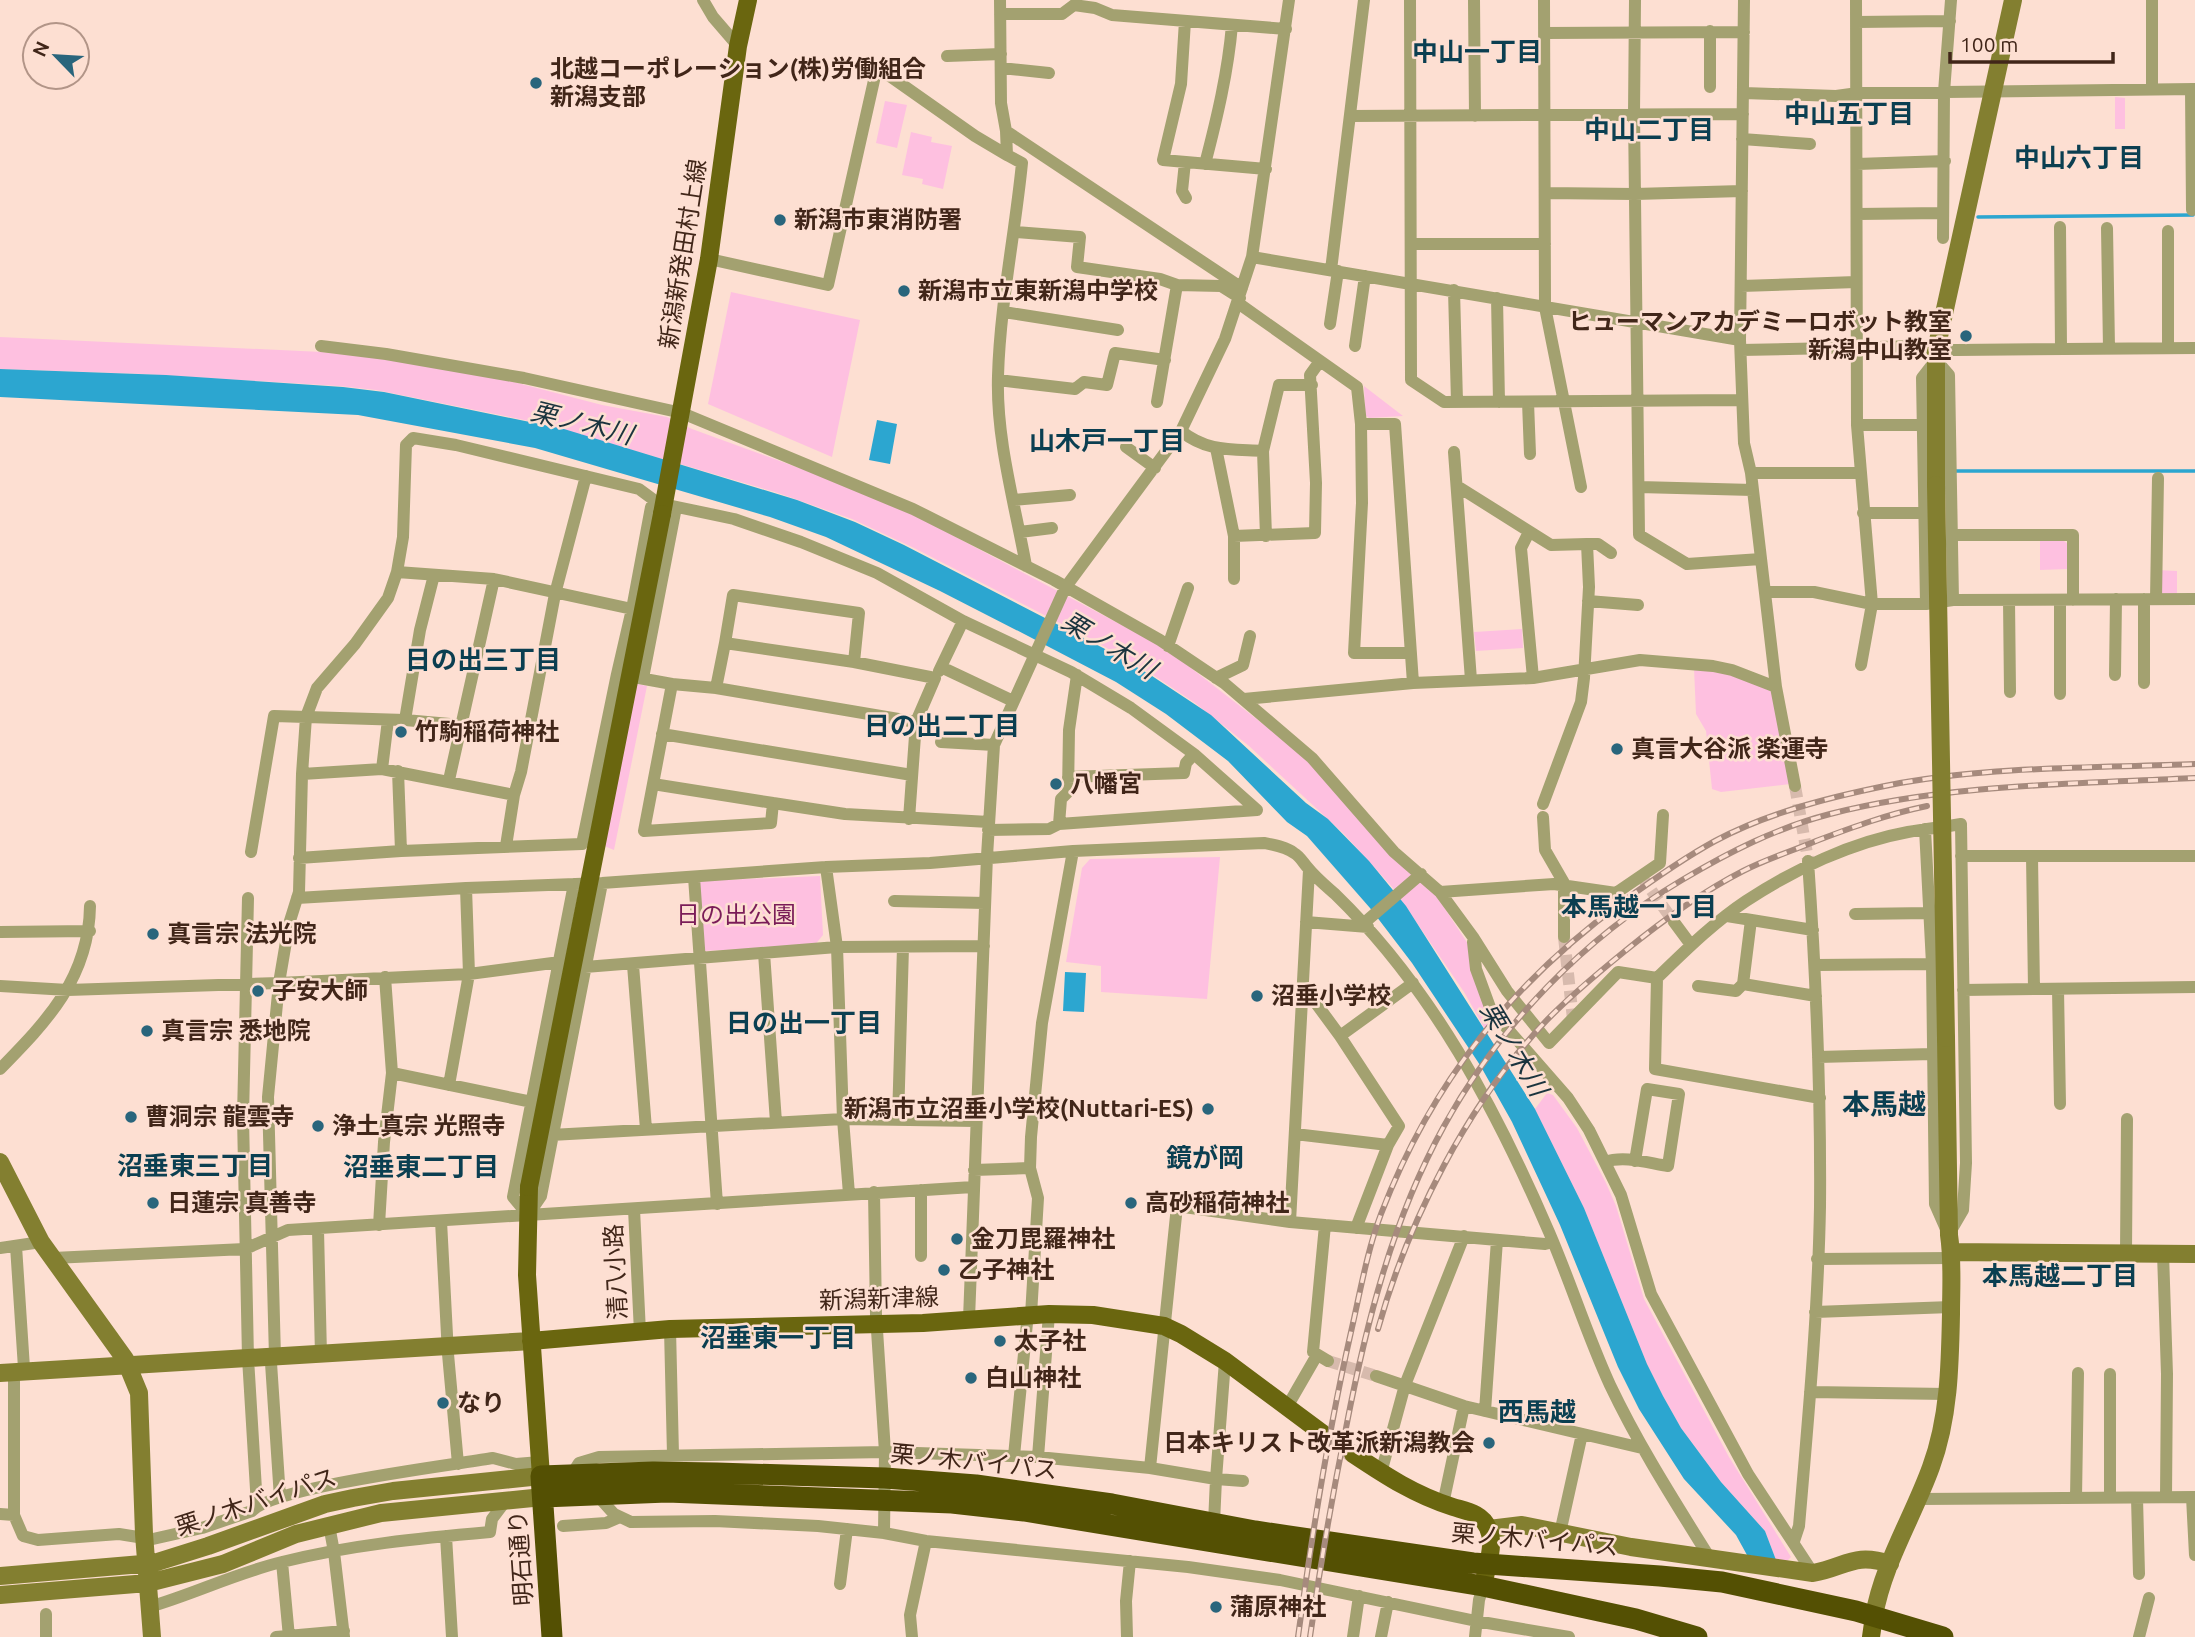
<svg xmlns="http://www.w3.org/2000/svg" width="2195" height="1637" font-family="Ubuntu,'Noto Sans JP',sans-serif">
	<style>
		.green { fill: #fec0e0 }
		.water { fill: #2ca6d0 }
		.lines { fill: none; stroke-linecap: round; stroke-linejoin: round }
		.stream { stroke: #2ca6d0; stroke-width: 3.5 }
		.street-tunnel { stroke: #d7baad; stroke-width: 12; stroke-dasharray: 12 6; stroke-linecap: butt }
		.primary-tunnel { stroke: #d7baad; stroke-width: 18; stroke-dasharray: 18 9; stroke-linecap: butt }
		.street { stroke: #a3a170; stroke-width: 12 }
		.secondary { stroke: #837f30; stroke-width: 18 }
		.primary { stroke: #6a660f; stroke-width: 18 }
		.highway { stroke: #545003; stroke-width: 21 }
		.rail-casing { stroke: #a68a7d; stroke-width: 6 }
		.rail { stroke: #fddfd2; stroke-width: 3.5; stroke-dasharray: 10; stroke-linecap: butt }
		.secondary-bridge { stroke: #837f30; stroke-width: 18 }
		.primary-bridge { stroke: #6a660f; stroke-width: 18 }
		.poi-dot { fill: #29657c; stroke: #fddfd2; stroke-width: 2.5 }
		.labels { text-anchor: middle; stroke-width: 5; stroke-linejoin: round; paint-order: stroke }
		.poi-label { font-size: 24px; font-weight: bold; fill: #412619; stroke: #fddfd2; text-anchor: start }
		.street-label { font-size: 24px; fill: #412619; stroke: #fddfd2 }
		.park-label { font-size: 24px; fill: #7a1c58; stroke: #fddfd2 }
		.neighbourhood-label { font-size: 26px; font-weight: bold; fill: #0b3f51; stroke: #fddfd2 }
		.water-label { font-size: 26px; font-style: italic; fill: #1b343e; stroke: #fddfd2 }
		.quarter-label { font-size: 28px; font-weight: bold; fill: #0b3f51; stroke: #fddfd2 }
	</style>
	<rect width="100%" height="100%" fill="#fddfd2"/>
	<path class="green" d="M2115 97 2125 98V129H2115Z
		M885 101 907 105 897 148 876 143Z
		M911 132 932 137 931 142 952 146 943 189 922 184 923 179 902 175Z
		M731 292 860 320 832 457 708 404Z
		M0 337 322 352 422 363 506 380 602 405 667 417 692 429 838 482 905 510 1150 640 1182 661 1312 762 1436 895 1468 944 1493 1018 1485 1029 1464 992 1393 888 1344 834 1249 746 1195 703 1150 673 1091 639 914 548 852 519 775 492 544 424 376 390 339 386 144 374 0 369Z
		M1364 386 1403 416 1369 418 1365 415Z
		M2040 541H2064L2068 544V569L2040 570Z
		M2157 570 2177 571V599H2156Z
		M1522 629 1523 648 1476 651 1474 632Z
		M1694 668 1735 676 1772 691 1790 784 1721 792 1712 789 1706 731 1696 714Z
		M637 684 647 686 614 850 590 840Z
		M1220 857 1207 999 1101 992V966L1066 962 1082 868 1090 859Z
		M820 876 823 935 814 946 702 951 698 881Z
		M1547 1093 1553 1095 1577 1128 1606 1183 1616 1206 1644 1299 1729 1457 1791 1557 1787 1561 1776 1560 1765 1531 1721 1482 1681 1428 1663 1396 1647 1364 1584 1208 1535 1109Z"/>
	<path class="water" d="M0 369 166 375 343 387 384 392 564 429 797 500 855 522 904 545 1105 649 1149 674 1211 715 1306 803 1328 819 1369 861 1406 906 1535 1109 1584 1208 1647 1364 1663 1396 1681 1428 1721 1482 1765 1531 1776 1560 1747 1555 1736 1535 1684 1479 1639 1409 1618 1367 1560 1225 1512 1122 1480 1065 1412 963 1370 908 1307 836 1287 822 1228 761 1166 714 1116 682 1028 636 940 591 826 537 770 517 535 448 358 415 0 397Z
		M877 420 897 424 890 464 869 460Z
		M1065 972 1086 973 1084 1012 1063 1011Z"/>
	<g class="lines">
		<path class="stream" d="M1978 217 2193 215
			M1953 471H2195"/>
		<path class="street-tunnel" d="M1795 786 1808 859
			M1641 876 1674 922
			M1564 937 1573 1019
			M1328 1361 1376 1376"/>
		<path class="primary-tunnel" d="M1322 1433 1353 1454"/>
		<path class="street" d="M703 0 713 17 738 46
			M1000 0 1001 103 1006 131 1007 155 1022 163C1015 234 1000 305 998 376 996 440 1015 504 1026 566
			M1410 0 1411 380 1444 402 1742 400
			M1474 0 1475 116
			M1544 0 1545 307 1581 487
			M1635 0 1634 114 1639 535 1687 564 1761 559
			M1744 0 1740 340 1744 443 1751 473 1776 687 1795 786
			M1856 0 1857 425 1872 604 1861 665
			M1000 14H1062L1074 5 1095 8 1112 15 1286 29
			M1185 21 1181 84 1163 160 1266 169
			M1856 22 1950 21
			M1710 31V87
			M1545 33 1744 32
			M947 56 1001 54
			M1001 68 1049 73
			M2152 89V0
			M2191 89 2192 210
			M1744 93 1836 96 1858 93 2195 89
			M1350 116 1743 114
			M1006 131 1242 288
			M1742 139 1810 144
			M1185 162 1182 191 1186 198
			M1205 164C1217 118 1228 72 1232 25
			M1857 164 1945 161
			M1545 193 1635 194 1742 191
			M1857 214 1943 213
			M2060 227 2061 348
			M2107 228 2109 348
			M1015 232 1080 237 1077 267 1160 279 1177 285 1221 286 1240 298
			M1943 238 1944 92 1951 0
			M1411 244H1545
			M1252 257 1740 340
			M709 259 828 285 877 67 975 136 1007 155
			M1331 270 1364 0
			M1741 286 1856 282
			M1454 290 1457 402
			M1497 298 1499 402
			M1238 303 1357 387 1361 424 1362 503 1354 653H1411
			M1004 312 1118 330
			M1330 324 1338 271
			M321 346 386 354 524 378 682 413 913 509 1054 580 1160 640 1224 683 1312 758 1394 852 1440 892 1473 937 1507 991 1549 1043 1618 972 1657 978
			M1355 346 1365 276
			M2168 348V231
			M1741 350 1922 346 1936 350H1956L2195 348
			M998 380 1075 389 1084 382 1107 385 1115 353 1165 360
			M1157 402 1177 285
			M1528 402 1530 454
			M1361 424H1395L1413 683
			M1857 425H1922
			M1181 431C1207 452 1231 449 1263 451
			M1126 447 1155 468
			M1216 448 1234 536 1315 533 1316 483 1310 375 1320 361
			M1454 452 1471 680
			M1751 473H1860
			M1457 486 1551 545 1587 544 1589 587 1584 678 1581 702 1543 804
			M1639 487 1753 490
			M1014 500 1070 495
			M658 503 651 507 632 609 617 674 672 684
			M1863 513H1924
			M1020 532 1052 528
			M1529 532 1521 548 1533 678
			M1952 535H2073V600
			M1234 536V579
			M1266 536 1263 451 1279 385H1312
			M1587 544H1598L1611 553
			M397 572 494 579 632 609
			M1765 592H1814L1872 604H1926L1953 600 2195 599
			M2144 599V683
			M2156 599 2158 478
			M2009 600 2010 692
			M2060 600V694
			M1588 601 1638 605
			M1926 604 1922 378 1936 360 1949 375 1953 600
			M1168 646 1188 588
			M854 662 859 613 733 595 725 643 854 662 935 678 916 722 716 688 672 684 644 831 771 823 773 803 845 814 989 822
			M941 667 1013 701
			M939 671 963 621
			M2115 675 2116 599
			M643 678 676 507
			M1216 678 1243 665 1250 636
			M716 688 725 643
			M1244 699 1413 683 1533 678 1640 660 1713 666 1732 670 1776 687
			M405 720 461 725
			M662 734 912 775
			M941 742 994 745
			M382 769 388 720
			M398 771 401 851
			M302 774 382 769 514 795
			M1068 777 1184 773 1186 763 1194 754
			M449 780 494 579
			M653 784 773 803
			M1543 817 1545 850 1564 883V937
			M909 819 916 722
			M1059 824 1061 799 1068 792 1069 730 1077 675
			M1925 829 1932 964 1935 1204 1946 1229
			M988 830 1049 829 1059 824 1257 810
			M506 846 514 795 521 772 555 594 586 476
			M251 852 274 716 405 720 420 630 434 575
			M1961 856H2195
			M2032 856 2034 989
			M299 858 401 851 582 844 617 674
			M826 867 837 947 843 1119 849 1194
			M694 877 717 1204
			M574 884 513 1197 528 1215 541 1196 602 883
			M1440 892 1554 884 1616 893 1660 863 1663 815
			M248 898 243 1117 248 1358 257 1506
			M297 898 466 888
			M894 901 985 903
			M1855 914 1930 913
			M1727 916 1813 930
			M1751 920 1743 984 1816 996
			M1306 922 1368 927
			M1674 922 1691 945
			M1364 923 1421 874
			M0 932 90 931
			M1473 942 1476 969 1491 1010 1568 1098 1589 1130 1621 1195 1651 1294 1748 1474 1813 1573
			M764 953 776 1122
			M633 965 646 1129
			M1816 965 1932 964
			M385 977 392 1073 532 1102
			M0 986 68 990 279 983 469 974 560 962 585 967 837 947 984 946
			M1698 986 1736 991 1743 984
			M1304 987 1340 1036 1399 1126 1388 1145 1356 1228
			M2058 989 2060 1104
			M1963 990 2195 987
			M1340 1036 1413 983
			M1818 1057 1932 1054
			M0 1069C47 1021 89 978 90 906
			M449 1085 469 974 466 888 602 883 826 867 930 863 1073 851
			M1820 1098 1655 1069 1657 978C1685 951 1713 923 1746 901 1793 870 1852 842 1908 832 1925 829 1943 827 1961 824L1966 1163 1963 1210 1949 1234
			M898 1120 903 947
			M1295 1134 1388 1145
			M551 1135 843 1119 976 1121
			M1605 1162C1624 1155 1648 1163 1668 1166L1679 1094 1647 1089 1635 1161
			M974 1170 1030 1168
			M921 1190V1256
			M634 1209 640 1332
			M441 1221 448 1354 458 1464
			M1290 1222 1309 870
			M379 1225 384 1142 392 1073
			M1325 1225 1313 1352 1328 1361
			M318 1230 321 1355
			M16 1246 24 1368 28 1371
			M0 1248 41 1242
			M2126 1253 2127 1119
			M2163 1253 2167 1374 2166 1497
			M53 1258 245 1249 288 1230 973 1187
			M1817 1259 1952 1258
			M1815 1312 1951 1307
			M1031 1315 1038 1198 1030 1168 1031 1137 1042 1023 1073 851 1264 843C1274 845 1286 847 1294 853 1300 856 1304 864 1308 868 1316 878 1326 886 1335 894 1432 988 1496 1109 1549 1232 1571 1283 1587 1335 1610 1385 1639 1446 1675 1502 1711 1560
			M969 1319 987 856 994 745 1065 588 1181 431 1225 339 1252 257 1289 0
			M670 1329 673 1455
			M1225 1361 1216 1479 1243 1481
			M14 1372V1515L23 1536 38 1540 119 1534 144 1538
			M1376 1376 1464 1406 1642 1448
			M1810 1392 1947 1394
			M1287 1407 1317 1355
			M1485 1411 1497 1240
			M1014 1456 1027 1323
			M1038 1457 1049 1314
			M1150 1468 1216 1479 1214 1523
			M1381 1473 1405 1385 1464 1236
			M572 1474 579 1463 599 1457 885 1452 876 1315 874 1192
			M597 1495 614 1514 631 1522 715 1521 818 1526 884 1533 926 1541 1188 1567 1280 1580 1476 1621 1569 1637
			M2192 1497 2195 1555
			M280 1498 271 1363 275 1357 268 1097 279 983 289 924 299 892 302 774 306 717 317 688 355 644 388 598 397 572 403 537 406 445 413 438 456 445 639 489 658 503 734 519 801 542 877 573 963 621 1071 672 1131 708 1194 754 1257 810
			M2076 1498 2078 1373
			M2110 1498V1374
			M2137 1498 2139 1574
			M1919 1499 2195 1497
			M1443 1504 1464 1406
			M0 1514 14 1515
			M329 1525 334 1552 344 1637
			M563 1526 606 1523 620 1517
			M884 1533 885 1452 1038 1457 1150 1468 1177 1206 1290 1222 1545 1244 1553 1242
			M1560 1533 1582 1434
			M446 1536 452 1637
			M144 1541 202 1528 252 1511C274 1487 452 1465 493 1458L516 1464 540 1462
			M1794 1541 1799 1526C1808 1420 1818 1314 1820 1207 1821 1091 1816 976 1808 861
			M282 1562 289 1637
			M840 1584 847 1529
			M149 1607C194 1594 236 1573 282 1562 350 1545 421 1538 490 1532L492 1519 507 1499
			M46 1637V1614
			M276 1637 344 1631
			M912 1637 910 1615 926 1541
			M1127 1637 1126 1601 1130 1561
			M1353 1637 1359 1596
			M1381 1637 1388 1602
			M1475 1637 1479 1600 1483 1586
			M2139 1637 2149 1598"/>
		<path class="secondary" d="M1936 485V350L2013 0
			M0 1162 41 1242 125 1359 139 1393 144 1534 152 1637
			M1951 1252 2195 1254
			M0 1373 531 1341
			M1489 1529 1522 1525 1631 1547 1813 1573C1846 1567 1854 1552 1890 1564
			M0 1576 154 1563 208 1546 325 1504 353 1498 393 1491 541 1476
			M0 1595 148 1583 223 1564 296 1534 381 1513 543 1497
			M1874 1616C1883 1564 1913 1517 1931 1467 1949 1418 1950 1366 1951 1314 1951 1288 1953 1261 1949 1235L1946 1038"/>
		<path class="primary" d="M662 514 709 259 738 46 748 0
			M529 1187 527 1275 541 1476
			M531 1341 670 1329 923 1323 1049 1314 1093 1315 1164 1326 1181 1334 1225 1361 1322 1433
			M1353 1454C1386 1476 1415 1495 1453 1507 1466 1511 1482 1513 1488 1528 1496 1545 1486 1568 1483 1586
			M1871 1637 1874 1616"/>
		<path class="highway" d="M543 1497 667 1492 719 1494 952 1503 1024 1511 1483 1586 1636 1619 1697 1637
			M552 1637 541 1476 653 1472 717 1473 885 1478 976 1485 1112 1504 1255 1531 1473 1563 1660 1576 1722 1582 1856 1611 1943 1637"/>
		<g class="rail-casing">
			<path id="rail" d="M1378 1329C1408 1221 1468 1103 1546 1021 1570 996 1598 973 1625 951 1662 921 1700 893 1743 871 1766 859 1792 851 1816 841 1853 827 1888 814 1927 806
				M1298 1637C1312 1534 1328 1433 1351 1332 1360 1293 1367 1251 1381 1214 1432 1081 1512 983 1625 900 1654 879 1684 858 1715 841 1771 811 1838 795 1900 783 1997 766 2098 768 2195 764
				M1310 1637C1320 1567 1332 1497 1346 1428 1366 1324 1392 1220 1444 1126 1499 1026 1584 938 1682 880 1729 852 1776 828 1830 814 1948 784 2074 784 2195 778"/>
		</g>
		<use href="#rail" class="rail"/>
		<path class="secondary-bridge" d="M1936 485 1946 1038"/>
		<path class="primary-bridge" d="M529 1187 662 514"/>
	</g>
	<g class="poi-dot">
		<circle cx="536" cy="83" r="7"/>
		<circle cx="780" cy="220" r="7"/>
		<circle cx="904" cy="291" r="7"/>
		<circle cx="1966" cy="336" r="7"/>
		<circle cx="401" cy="732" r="7"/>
		<circle cx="1617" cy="749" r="7"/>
		<circle cx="1056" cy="784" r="7"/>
		<circle cx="153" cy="934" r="7"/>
		<circle cx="258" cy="991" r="7"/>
		<circle cx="1257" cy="996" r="7"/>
		<circle cx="147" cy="1031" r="7"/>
		<circle cx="1208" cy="1109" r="7"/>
		<circle cx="131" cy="1117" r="7"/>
		<circle cx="318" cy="1126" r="7"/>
		<circle cx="153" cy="1203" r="7"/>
		<circle cx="1131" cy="1203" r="7"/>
		<circle cx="957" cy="1239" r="7"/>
		<circle cx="944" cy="1270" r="7"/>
		<circle cx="1000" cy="1341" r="7"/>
		<circle cx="971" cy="1378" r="7"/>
		<circle cx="443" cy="1403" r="7"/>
		<circle cx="1489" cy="1443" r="7"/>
		<circle cx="1216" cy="1607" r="7"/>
	</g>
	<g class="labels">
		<g class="poi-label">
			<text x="550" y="77">北越コーポレーション(株)労働組合<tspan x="550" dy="28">新潟支部</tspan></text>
			<text x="794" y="228">新潟市東消防署</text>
			<text x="918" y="299">新潟市立東新潟中学校</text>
			<text x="1952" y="330" text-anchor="end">ヒューマンアカデミーロボット教室<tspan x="1952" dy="28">新潟中山教室</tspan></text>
			<text x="415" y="740">竹駒稲荷神社</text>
			<text x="1631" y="757">真言大谷派 楽運寺</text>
			<text x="1070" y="792">八幡宮</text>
			<text x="167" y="942">真言宗 法光院</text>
			<text x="272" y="999">子安大師</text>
			<text x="1271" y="1004">沼垂小学校</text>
			<text x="161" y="1039">真言宗 悉地院</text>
			<text x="1194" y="1117" text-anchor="end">新潟市立沼垂小学校(Nuttari-ES)</text>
			<text x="145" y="1125">曹洞宗 龍雲寺</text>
			<text x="332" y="1134">浄土真宗 光照寺</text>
			<text x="167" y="1211">日蓮宗 真善寺</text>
			<text x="1145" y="1211">高砂稲荷神社</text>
			<text x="971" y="1247">金刀毘羅神社</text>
			<text x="958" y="1278">乙子神社</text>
			<text x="1014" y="1349">太子社</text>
			<text x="985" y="1386">白山神社</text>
			<text x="457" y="1411">なり</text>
			<text x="1475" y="1451" text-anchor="end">日本キリスト改革派新潟教会</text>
			<text x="1230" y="1615">蒲原神社</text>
		</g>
		<g class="street-label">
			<text transform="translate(683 254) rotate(-81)" y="8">新潟新発田村上線</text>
			<text transform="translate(616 1272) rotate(-93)" y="8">清八小路</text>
			<text transform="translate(879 1299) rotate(-2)" y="8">新潟新津線</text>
			<text transform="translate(974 1462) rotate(6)" y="8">栗ノ木バイパス</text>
			<text transform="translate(256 1502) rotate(-18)" y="8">栗ノ木バイパス</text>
			<text transform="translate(1535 1540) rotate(5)" y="8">栗ノ木バイパス</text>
			<text transform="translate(521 1558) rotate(-94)" y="8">明石通り</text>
		</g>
		<g class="park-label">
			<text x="736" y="923">日の出公園</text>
		</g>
		<g class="neighbourhood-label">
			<text x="1477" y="61">中山一丁目</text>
			<text x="1849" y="123">中山五丁目</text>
			<text x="1649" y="139">中山二丁目</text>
			<text x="2079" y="167">中山六丁目</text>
			<text x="1107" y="450">山木戸一丁目</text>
			<text x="483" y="669">日の出三丁目</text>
			<text x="942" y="735">日の出二丁目</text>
			<text x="1639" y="916">本馬越一丁目</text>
			<text x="804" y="1032">日の出一丁目</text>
			<text x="1205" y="1167">鏡が岡</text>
			<text x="195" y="1175">沼垂東三丁目</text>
			<text x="421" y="1176">沼垂東二丁目</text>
			<text x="2060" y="1285">本馬越二丁目</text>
			<text x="778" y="1347">沼垂東一丁目</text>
			<text x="1537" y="1421">西馬越</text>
		</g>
		<g class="water-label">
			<text transform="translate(582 423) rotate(14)" y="9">栗ノ木川</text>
			<text transform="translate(1109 645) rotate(31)" y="9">栗ノ木川</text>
			<text transform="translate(1514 1049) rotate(59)" y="9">栗ノ木川</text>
		</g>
		<g class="quarter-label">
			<text x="1884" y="1114">本馬越</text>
		</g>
	</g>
	<g transform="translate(56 56) rotate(295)"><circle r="33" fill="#fddfd2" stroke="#b29588" stroke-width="2"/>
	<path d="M0-5L12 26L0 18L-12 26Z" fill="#29657c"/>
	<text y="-10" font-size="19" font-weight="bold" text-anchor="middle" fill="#412619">N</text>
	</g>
	<path d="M1950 52v10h163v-10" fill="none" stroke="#412619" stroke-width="3.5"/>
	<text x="1960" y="52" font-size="21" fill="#412619" stroke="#fddfd2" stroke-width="5" paint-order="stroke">100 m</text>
</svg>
